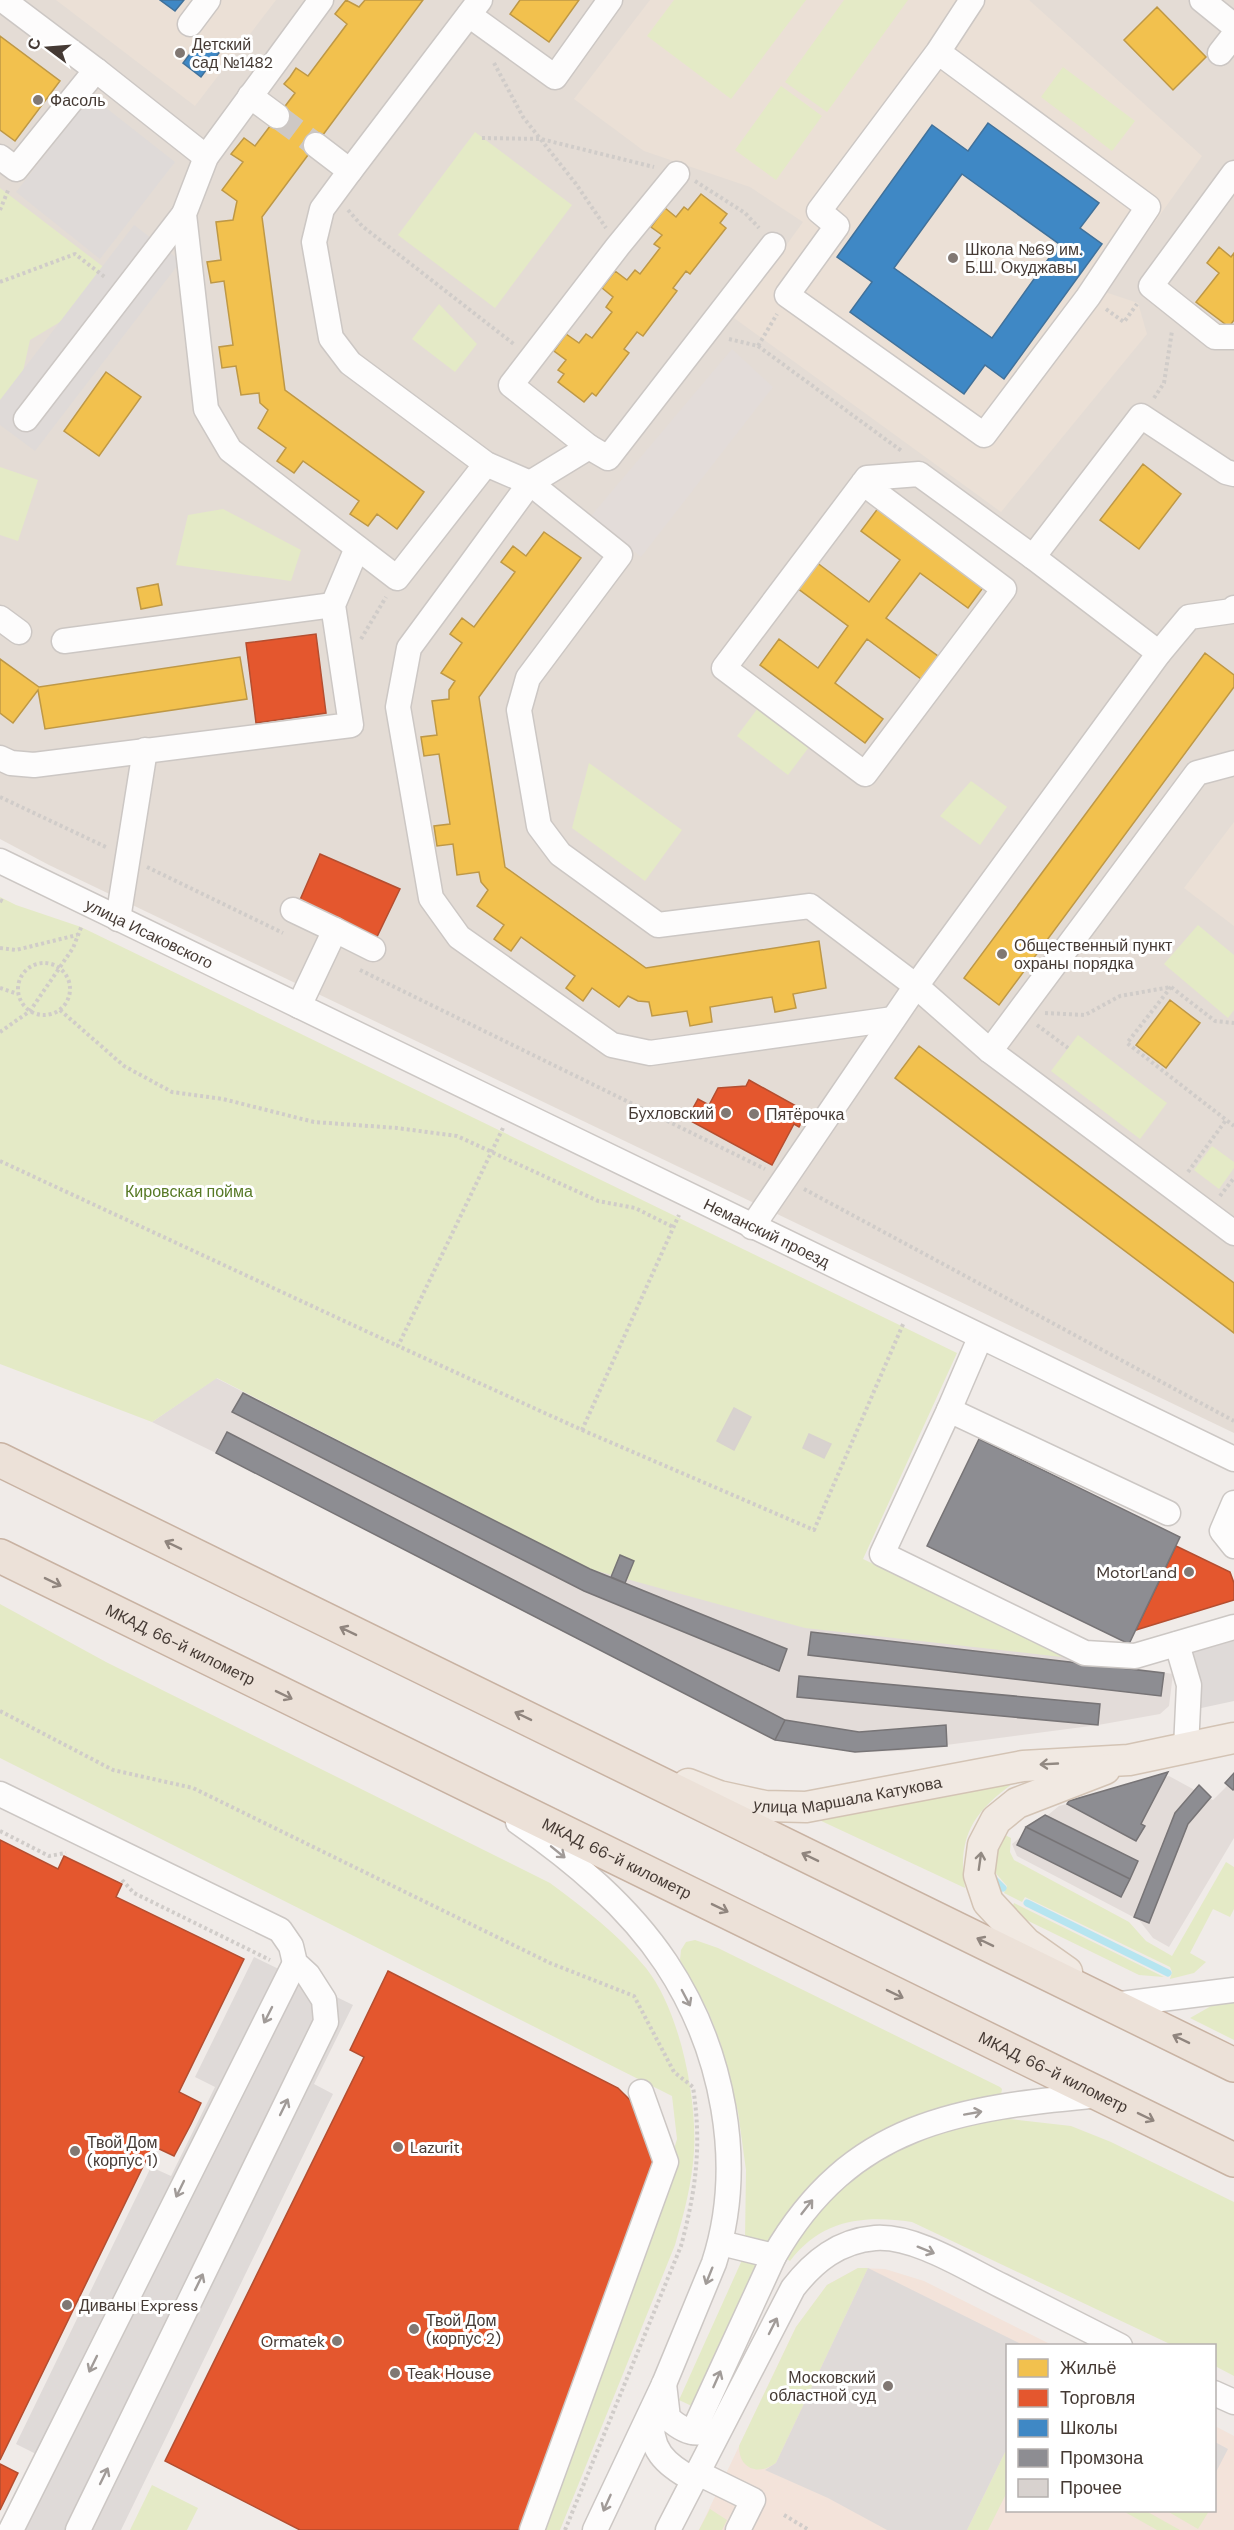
<svg xmlns="http://www.w3.org/2000/svg" width="1234" height="2530" font-family="'DM Sans',sans-serif">
	<style>
		.residential { fill: #e4dcd5 }
		.commercial { fill: #f3e3da }
		.industrial { fill: #e3dcd9 }
		.education { fill: #ebe0d6 }
		.green { fill: #e4eac6 }
		.parking { fill: #dfdad8 }
		.homes { fill: #f2c14e; stroke: #be9846; stroke-width: 1.5 }
		.shops { fill: #e4572e; stroke: #b44e30; stroke-width: 1.5 }
		.schools { fill: #3f88c5; stroke: #41719a; stroke-width: 1.5; fill-rule: evenodd }
		.industry { fill: #8d8d92; stroke: #777476; stroke-width: 1.5 }
		.lines { fill: none; stroke-linecap: round; stroke-linejoin: round }
		.stream { stroke: #b6e5f0; stroke-width: 7 }
		.building { fill: #d8d2cf; stroke: #d8d2ce; stroke-width: 1.5 }
		.minor-tunnel { stroke: #cec8c4; stroke-width: 24; stroke-dasharray: 24 12; stroke-linecap: butt }
		.minor-casing { stroke: #ccc7c4; stroke-width: 27 }
		.major-casing { stroke: #d3c3b4; stroke-width: 33 }
		.highway-casing { stroke: #c8b2a2; stroke-width: 36 }
		.path { stroke: #d0ccc9; stroke-width: 4; stroke-dasharray: 3 3; stroke-linecap: butt }
		.minor { stroke: #fdfcfc; stroke-width: 24 }
		.major { stroke: #f1e9e2; stroke-width: 30 }
		.highway { stroke: #ece1d8; stroke-width: 33 }
		.oneway { stroke: #90857e }
		.oneway2 { stroke: #928982 }
		.oneway3 { stroke: #a19b98 }
		.poi-dot { fill: #817873; stroke: #fff; stroke-width: 2 }
		.labels { text-anchor: middle; stroke-width: 6; stroke-linejoin: round; paint-order: stroke }
		.poi-label { font-size: 16px; fill: #453a34; stroke: #fff; text-anchor: start }
		.street-label { font-size: 16px; fill: #453a34; stroke: #fff }
		.park-label { font-size: 16px; fill: #577925; stroke: #fff }
	</style>
	<rect width="100%" height="100%" fill="#f0ebe8"/>
	<path class="residential" d="M0 0H1234V1433L49 865 0 839Z"/>
	<path class="commercial" d="M858 2268 885 2269 924 2281 1052 2345 1008 2346V2510H1214L1215 2426 1234 2436V2530H699L796 2327 827 2285Z"/>
	<path class="industrial" d="M732 349 773 387 641 557 591 516Z
		M216 1378 590 1569 1071 1658 1173 1674 1169 1706 1160 1714 1098 1725 901 1751 855 1752 775 1740 216 1453 152 1422Z
		M1169 1776 1213 1800 1234 1779V1838L1169 1947 1153 1938 1139 1920 1017 1856 1012 1844 1059 1806Z"/>
	<path class="education" d="M56 0H276L195 106Z
		M650 0H1029L1202 156 1105 292 1138 303 1147 334 1001 512 734 318 803 222 750 187 644 151 574 99Z
		M1234 822V926L1184 888Z"/>
	<path class="green" d="M674 0H806L731 99 647 36Z
		M844 0H908L827 112 785 82Z
		M1063 67 1135 121 1112 151 1041 97Z
		M781 86 822 116 776 180 735 150Z
		M475 132 572 205 495 308 398 235Z
		M0 188 110 272 70 316 30 340 17 398 0 407Z
		M439 304 477 344 455 372 412 339Z
		M0 467 38 480 18 541 0 535Z
		M223 509 301 550 291 581 176 565 188 515Z
		M758 708 809 747 788 775 737 736Z
		M589 763 682 830 645 881 572 828Z
		M971 781 1007 807 980 845 940 816Z
		M0 897 16 905 81 927 957 1353 863 1559 1071 1658 805 1628 590 1569 217 1378 152 1422 0 1364Z
		M1198 925 1234 955V1010L1228 1018 1164 964Z
		M1078 1035 1167 1103 1140 1139 1051 1071Z
		M1212 1146 1234 1162V1168L1219 1189 1194 1170Z
		M0 1604 106 1662 550 1883C584 1908 619 1935 646 1968 680 2011 697 2097 694 2151 692 2183 684 2214 675 2245L560 2530H545L649 2235 677 2139 672 2096 0 1758Z
		M1020 1778C977 1809 956 1832 965 1888L817 1819Z
		M1001 1833 1011 1838 1010 1852 1014 1860 1129 1922 1146 1941 1172 1956 1226 1862 1234 1867V1909L1230 1917 1213 1909 1190 1953 1206 1962 1194 1973 1170 1979 1172 1972 1170 1967 1025 1897 1022 1902 1004 1893 1007 1886 992 1869Z
		M1014 1903 1164 1977 1139 1975 1010 1912Z
		M695 1940 718 1948 1000 2087 1002 2089 1001 2095 949 2106 911 2119 872 2137 833 2166 768 2245 745 2239 746 2170 738 2112 720 2042 708 2011 680 1960 681 1950 686 1942Z
		M1220 2001 1234 2003V2040L1190 2018Z
		M1001 2118 1071 2126 1111 2142 1234 2202V2376L1215 2366 1214 2346 1172 2345 912 2222C864 2215 822 2219 790 2261L784 2257 819 2206 880 2154 952 2128Z
		M742 2260 755 2262 758 2267 696 2408 679 2400Z
		M858 2268H868L776 2463C758 2476 739 2469 739 2446L796 2327 827 2285Z
		M1007 2448V2492L988 2530H967Z
		M152 2485 198 2508 187 2530H130Z
		M710 2509 727 2520 722 2530H699Z
		M1123 2511H1146L1180 2530H1157Z
		M1167 2511H1209L1198 2529Z"/>
	<path class="parking" d="M91 96 175 162 100 259 16 192Z
		M134 225 181 261 35 451 0 425V400Z
		M1234 1627V1701L1178 1713 1180 1679 1168 1646Z
		M254 1957 353 2005 314 2084 333 2094 121 2530H0L36 2454 16 2444 151 2167 171 2176 215 2087 195 2077Z
		M868 2268 1023 2345 1008 2346 1007 2448 967 2530H887L828 2498 765 2470 776 2463Z
		M1215 2442 1228 2449 1215 2474Z"/>
	<path class="homes" d="M346 0 359 7 365 0H423L262 217 285 390 424 492 397 529 377 514 368 526 350 514 359 501 303 461 294 473 277 461 286 448 258 428 268 410 260 403 259 393 241 395 236 366 222 368 219 347 233 345 224 281 211 283 207 262 221 260 216 222 233 220 237 201 222 190 243 162 231 154 244 138 255 146 295 93 284 84 290 77 296 68 308 76 347 24 335 14Z
		M520 0H579L549 42 510 14Z
		M1157 7 1206 57 1173 90 1124 40Z
		M0 36 60 81 15 141 0 130Z
		M701 194 727 214 720 223 726 228 690 274 686 271 673 288 677 291 643 336 637 332 624 349 629 353 596 396 592 393 584 402 558 382 564 374 558 370 566 360 554 351 566 334 579 343 586 334 592 338 612 312 606 307 613 297 602 288 615 271 627 280 635 270 640 274 660 248 654 244 662 235 651 227 665 208 676 217 684 207 688 210Z
		M1219 247 1231 257 1234 253V320L1229 327 1196 302 1219 273 1207 263Z
		M106 372 141 397 99 456 64 431Z
		M1143 464 1181 494 1139 549 1100 520Z
		M879 507 985 585 968 608 920 573 886 618 942 659 925 682 867 639 835 683 883 719 865 743 760 665 779 639 818 668 848 626 793 585 812 559 869 602 900 560 861 531Z
		M544 532 581 558 479 697 505 867 646 968 819 941 826 988 793 994 796 1008 775 1012 772 997 710 1007 712 1022 690 1026 687 1011 652 1016 649 1002 638 1001 628 996 619 1007 592 988 583 1001 566 988 575 976 521 937 511 951 494 939 504 925 477 906 488 890 481 882 479 872 457 875 453 844 437 846 434 826 450 824 439 754 424 756 421 737 437 735 432 701 449 699V690L455 681 441 673 462 643 450 634 462 618 474 627 515 572 501 562 513 546 526 556Z
		M158 584 162 605 141 609 137 588Z
		M1205 653 1234 675V687L999 1005 964 978Z
		M240 657 247 699 45 729 38 690 13 723 0 713V659L39 687Z
		M1170 1000 1200 1023 1166 1068 1136 1045Z
		M919 1046 1234 1283V1333L895 1078Z"/>
	<path class="shops" d="M316 634 326 713 256 723 246 643Z
		M320 854 400 889 374 943 296 909Z
		M749 1080 807 1112 799 1127 794 1124 772 1165 687 1119 698 1099 709 1105 718 1088 746 1086Z
		M1176 1546 1230 1572 1234 1583V1600L1136 1630Z
		M0 1840 58 1869 64 1856 122 1884 116 1897 244 1959 179 2092 201 2103 191 2124 174 2156 153 2146 0 2460Z
		M388 1971 618 2088 642 2112 655 2169 523 2530H300L165 2461 364 2057 350 2050Z
		M0 2464 18 2473 0 2510Z"/>
	<path class="schools" d="M160 0H184L175 11Z
		M201 39 219 53 201 77 183 63Z
		M988 123 1099 203 1080 228 1102 244 1004 379 985 365 964 394 850 312 872 282 837 257 932 125 968 151ZM962 174 1059 244 992 338 894 268Z"/>
	<path class="industry" d="M243 1393 590 1569 787 1649 779 1671 584 1591 232 1412Z
		M227 1432 785 1720 775 1740 216 1453Z
		M979 1439 1180 1537 1129 1644 927 1546Z
		M620 1555 634 1561 625 1583 611 1577Z
		M811 1632 1164 1673 1161 1696 808 1655Z
		M799 1676 1100 1704 1098 1725 797 1697Z
		M785 1720 859 1732 946 1725 947 1746 855 1752 775 1740Z
		M1168 1772 1141 1824 1145 1826 1136 1841 1067 1804 1069 1801Z
		M1234 1773V1789L1233 1790 1225 1783Z
		M1199 1785 1211 1797 1188 1824 1149 1923 1134 1917 1175 1813Z
		M1045 1815 1138 1861 1130 1879 1026 1827Z
		M1026 1827 1130 1879 1121 1897 1017 1845Z"/>
	<g class="lines">
		<path class="stream" d="M992 1877 1003 1888
			M1027 1903 1168 1973"/>
	</g>
	<path class="building" d="M734 1408 751 1417 734 1450 717 1441Z
		M809 1434 831 1444 824 1458 803 1448Z"/>
	<g class="lines">
		<path class="minor-tunnel" d="M277 116 316 145"/>
		<g class="minor-casing">
			<g id="minor">
				<path d="M3 0 96 70 206 157"/>
				<path d="M321 0 206 157 184 214 206 409 230 450 397 578 486 464"/>
				<path d="M1202 0 1234 26"/>
				<path d="M469 15 555 77 610 0"/>
				<path d="M190 24 208 0"/>
				<path d="M938 52 1148 207 1088 297 984 435 787 295 837 226 819 211 938 52 972 0"/>
				<path d="M1220 53 1234 35"/>
				<path d="M250 96 277 116"/>
				<path d="M316 145 350 171 322 209 314 242 331 338 350 363 486 464 530 483 620 555 528 678 519 710 539 826 560 854 658 925 810 906 916 986 990 1051 1234 1233"/>
				<path d="M0 157 16 169 96 70"/>
				<path d="M350 171 480 0"/>
				<path d="M1234 173 1151 286 1215 337H1234"/>
				<path d="M677 174 618 246 511 385 589 447 530 483 468 568 409 648 398 707 431 898 459 937 612 1045 650 1053 893 1019"/>
				<path d="M26 419 184 214"/>
				<path d="M589 447 608 458 773 245"/>
				<path d="M863 483 1004 589 865 774 724 668 867 478 919 474 1033 557 1141 416 1226 472 1234 474"/>
				<path d="M1033 557 1159 653"/>
				<path d="M0 618 19 632"/>
				<path d="M64 641 333 605"/>
				<path d="M0 758 11 763 34 765 351 725 333 605 357 548"/>
				<path id="s1" d="M0 861 1234 1459"/>
				<path d="M293 910 335 930 299 1006"/>
				<path d="M118 919 145 750"/>
				<path d="M335 930 373 949"/>
				<path d="M990 1051 1197 773 1234 763"/>
				<path d="M752 1227 916 986 1159 653 1189 617 1232 611 1234 608"/>
				<path d="M949 1410 980 1338"/>
				<path d="M1234 1503 1222 1531 1234 1546"/>
				<path d="M1168 1513 949 1410 882 1554 1085 1653 1135 1656 1234 1627"/>
				<path d="M1177 1644 1189 1685 1186 1748"/>
				<path d="M0 1794 280 1930 291 1946 295 1963 308 1975 324 2000 326 2022 78 2530"/>
				<path d="M518 1822C574 1861 628 1906 666 1963 723 2049 746 2164 714 2263L664 2384 595 2530"/>
				<path d="M1113 2005 1234 1990"/>
				<path d="M721 2243 774 2256"/>
				<path d="M664 2384 668 2418C679 2428 693 2437 708 2430"/>
				<path d="M1214 2393 1234 2402"/>
				<path d="M653 2414C647 2449 666 2465 694 2480"/>
				<path d="M693 2432 774 2256C851 2122 959 2108 1101 2095"/>
				<path d="M698 2473 753 2500 738 2530"/>
				<path d="M11 2530 295 1963"/>
				<path d="M532 2530 666 2162 641 2092"/>
				<path d="M668 2530 793 2288C814 2261 839 2241 875 2238 915 2235 967 2269 1002 2286 1041 2306 1081 2326 1120 2346"/>
			</g>
		</g>
		<g class="major-casing">
			<g id="major">
				<path id="s2" d="M688 1784 719 1796 765 1806 806 1807 1023 1766 1129 1760 1234 1738"/>
				<path d="M1067 1972 1026 1943 988 1902 979 1875 983 1845 996 1820 1017 1803 1105 1769"/>
			</g>
		</g>
		<g class="highway-casing">
			<g id="highway">
				<path d="M0 1460 1234 2065"/>
				<path id="s3" d="M0 1556 1234 2160"/>
			</g>
		</g>
		<path class="path" d="M494 63 523 117 576 184 606 228
			M482 138 541 139 654 167
			M695 181 745 213 759 228
			M0 210 9 188
			M348 210 362 226 515 345
			M0 282 75 254 106 278
			M1106 309 1124 322 1137 304
			M729 339 758 346 777 314
			M758 346 903 452
			M1154 398 1164 383 1172 331
			M361 639 386 597
			M0 797 108 848
			M147 867 283 933
			M0 900 4 902
			M0 948 16 950 77 935
			M18 989a26 26 0 1 1 52 0a26 26 0 1 1-52 0Z
			M360 970 765 1169
			M1171 987 1127 1043 1234 1126
			M0 988 18 994
			M60 1010 124 1066 172 1092 223 1099 314 1122 397 1128 457 1136 598 1201 635 1208 673 1227
			M1045 1013 1085 1015 1120 996 1171 987 1215 1021 1234 1023
			M1037 1025 1068 1048
			M0 1032 30 1011 73 948 82 925
			M503 1128 398 1346 582 1430 679 1215
			M0 1161 398 1346
			M1188 1172 1226 1120
			M804 1189 1234 1421
			M1220 1196 1234 1178
			M582 1430 814 1530 904 1322
			M0 1711 113 1770 193 1788 550 1963 634 1996 674 2072 693 2087C702 2145 696 2190 681 2246L565 2530
			M0 1831 49 1856 66 1853
			M122 1880 134 1893 270 1960
			M784 2515 809 2530"/>
		<use href="#minor" class="minor"/>
		<use href="#major" class="major"/>
		<use href="#highway" class="highway"/>
	</g>
	<defs><path id="oneway-shaft" d="M-6 0H5M1.5-3L5.5 0L1.5 3" fill="none" stroke-width="1.6" stroke-linecap="round" stroke-linejoin="round" transform="scale(1.5)"/></defs>
	<g class="oneway">
		<use href="#oneway-shaft" transform="translate(173 1545) rotate(-154)"/>
		<use href="#oneway-shaft" transform="translate(53 1582) rotate(26)"/>
		<use href="#oneway-shaft" transform="translate(348 1631) rotate(-154)"/>
		<use href="#oneway-shaft" transform="translate(284 1695) rotate(26)"/>
		<use href="#oneway-shaft" transform="translate(523 1716) rotate(-154)"/>
		<use href="#oneway-shaft" transform="translate(810 1857) rotate(-154)"/>
		<use href="#oneway-shaft" transform="translate(720 1908) rotate(26)"/>
		<use href="#oneway-shaft" transform="translate(985 1942) rotate(-154)"/>
		<use href="#oneway-shaft" transform="translate(895 1994) rotate(26)"/>
		<use href="#oneway-shaft" transform="translate(1181 2039) rotate(-154)"/>
		<use href="#oneway-shaft" transform="translate(1146 2117) rotate(26)"/>
	</g>
	<g class="oneway2">
		<use href="#oneway-shaft" transform="translate(1049 1764) rotate(177)"/>
		<use href="#oneway-shaft" transform="translate(980 1861) rotate(-82)"/>
	</g>
	<g class="oneway3">
		<use href="#oneway-shaft" transform="translate(558 1852) rotate(39)"/>
		<use href="#oneway-shaft" transform="translate(686 1998) rotate(62)"/>
		<use href="#oneway-shaft" transform="translate(268 2015) rotate(117)"/>
		<use href="#oneway-shaft" transform="translate(284 2107) rotate(-64)"/>
		<use href="#oneway-shaft" transform="translate(973 2113) rotate(-10)"/>
		<use href="#oneway-shaft" transform="translate(180 2189) rotate(116)"/>
		<use href="#oneway-shaft" transform="translate(807 2207) rotate(-52)"/>
		<use href="#oneway-shaft" transform="translate(926 2250) rotate(22)"/>
		<use href="#oneway-shaft" transform="translate(709 2276) rotate(112)"/>
		<use href="#oneway-shaft" transform="translate(199 2282) rotate(-64)"/>
		<use href="#oneway-shaft" transform="translate(773 2326) rotate(-63)"/>
		<use href="#oneway-shaft" transform="translate(93 2364) rotate(116)"/>
		<use href="#oneway-shaft" transform="translate(717 2379) rotate(-66)"/>
		<use href="#oneway-shaft" transform="translate(104 2476) rotate(-64)"/>
		<use href="#oneway-shaft" transform="translate(607 2503) rotate(114)"/>
	</g>
	<g class="poi-dot">
		<circle cx="180" cy="53" r="6"/>
		<circle cx="38" cy="100" r="6"/>
		<circle cx="953" cy="258" r="6"/>
		<circle cx="1002" cy="954" r="6"/>
		<circle cx="726" cy="1113" r="6"/>
		<circle cx="754" cy="1114" r="6"/>
		<circle cx="1189" cy="1572" r="6"/>
		<circle cx="398" cy="2147" r="6"/>
		<circle cx="75" cy="2151" r="6"/>
		<circle cx="67" cy="2305" r="6"/>
		<circle cx="414" cy="2329" r="6"/>
		<circle cx="337" cy="2341" r="6"/>
		<circle cx="395" cy="2373" r="6"/>
		<circle cx="888" cy="2386" r="6"/>
	</g>
	<g class="labels">
		<g class="poi-label">
			<text x="192" y="50">Детский<tspan x="192" dy="18">сад №1482</tspan></text>
			<text x="50" y="106">Фасоль</text>
			<text x="965" y="255">Школа №69 им.<tspan x="965" dy="18">Б.Ш. Окуджавы</tspan></text>
			<text x="1014" y="951">Общественный пункт<tspan x="1014" dy="18">охраны порядка</tspan></text>
			<text x="714" y="1119" text-anchor="end">Бухловский</text>
			<text x="766" y="1120">Пятёрочка</text>
			<text x="1177" y="1578" text-anchor="end">MotorLand</text>
			<text x="87" y="2148">Твой Дом<tspan x="87" dy="18">(корпус 1)</tspan></text>
			<text x="410" y="2153">Lazurit</text>
			<text x="79" y="2311">Диваны Express</text>
			<text x="426" y="2326">Твой Дом<tspan x="426" dy="18">(корпус 2)</tspan></text>
			<text x="325" y="2347" text-anchor="end">Ormatek</text>
			<text x="407" y="2379">Teak House</text>
			<text x="876" y="2383" text-anchor="end">Московский<tspan x="876" dy="18">областной суд</tspan></text>
		</g>
		<g class="street-label">
			<text dy="6" stroke="none"><textPath href="#s1" startOffset="166">улица Исаковского</textPath></text>
			<text dy="6" stroke="none"><textPath href="#s1" startOffset="852">Неманский проезд</textPath></text>
			<text dy="6" stroke="none"><textPath href="#s3" startOffset="201">МКАД, 66-й километр</textPath></text>
			<text dy="6" stroke="none"><textPath href="#s2" startOffset="164">улица Маршала Катукова</textPath></text>
			<text dy="6" stroke="none"><textPath href="#s3" startOffset="687">МКАД, 66-й километр</textPath></text>
			<text dy="6" stroke="none"><textPath href="#s3" startOffset="1173">МКАД, 66-й километр</textPath></text>
		</g>
		<g class="park-label">
			<text x="189" y="1197">Кировская пойма</text>
		</g>
	</g>
	<rect x="1006" y="2344" width="210" height="168" fill="#ffffff" stroke="#b5b0ae" stroke-width="1.5"/>
	<rect x="1018" y="2359" width="30" height="18" fill="#f2c14e" stroke="#b5b0ae" stroke-width="1.5"/>
	<text x="1060" y="2374" font-size="18" fill="#453a34">Жильё</text>
	<rect x="1018" y="2389" width="30" height="18" fill="#e4572e" stroke="#b5b0ae" stroke-width="1.5"/>
	<text x="1060" y="2404" font-size="18" fill="#453a34">Торговля</text>
	<rect x="1018" y="2419" width="30" height="18" fill="#3f88c5" stroke="#b5b0ae" stroke-width="1.5"/>
	<text x="1060" y="2434" font-size="18" fill="#453a34">Школы</text>
	<rect x="1018" y="2449" width="30" height="18" fill="#8d8d92" stroke="#b5b0ae" stroke-width="1.5"/>
	<text x="1060" y="2464" font-size="18" fill="#453a34">Промзона</text>
	<rect x="1018" y="2479" width="30" height="18" fill="#d8d2cf" stroke="#b5b0ae" stroke-width="1.5"/>
	<text x="1060" y="2494" font-size="18" fill="#453a34">Прочее</text>
	<g transform="translate(48 48) rotate(286)" stroke="#ffffff" stroke-width="4.5" paint-order="stroke">
	<path d="M0-4.5L10 22L0 15L-10 22Z" fill="#453a34"/>
	<text y="-9" font-size="16" font-weight="bold" text-anchor="middle" fill="#453a34">С</text>
	</g>
</svg>
